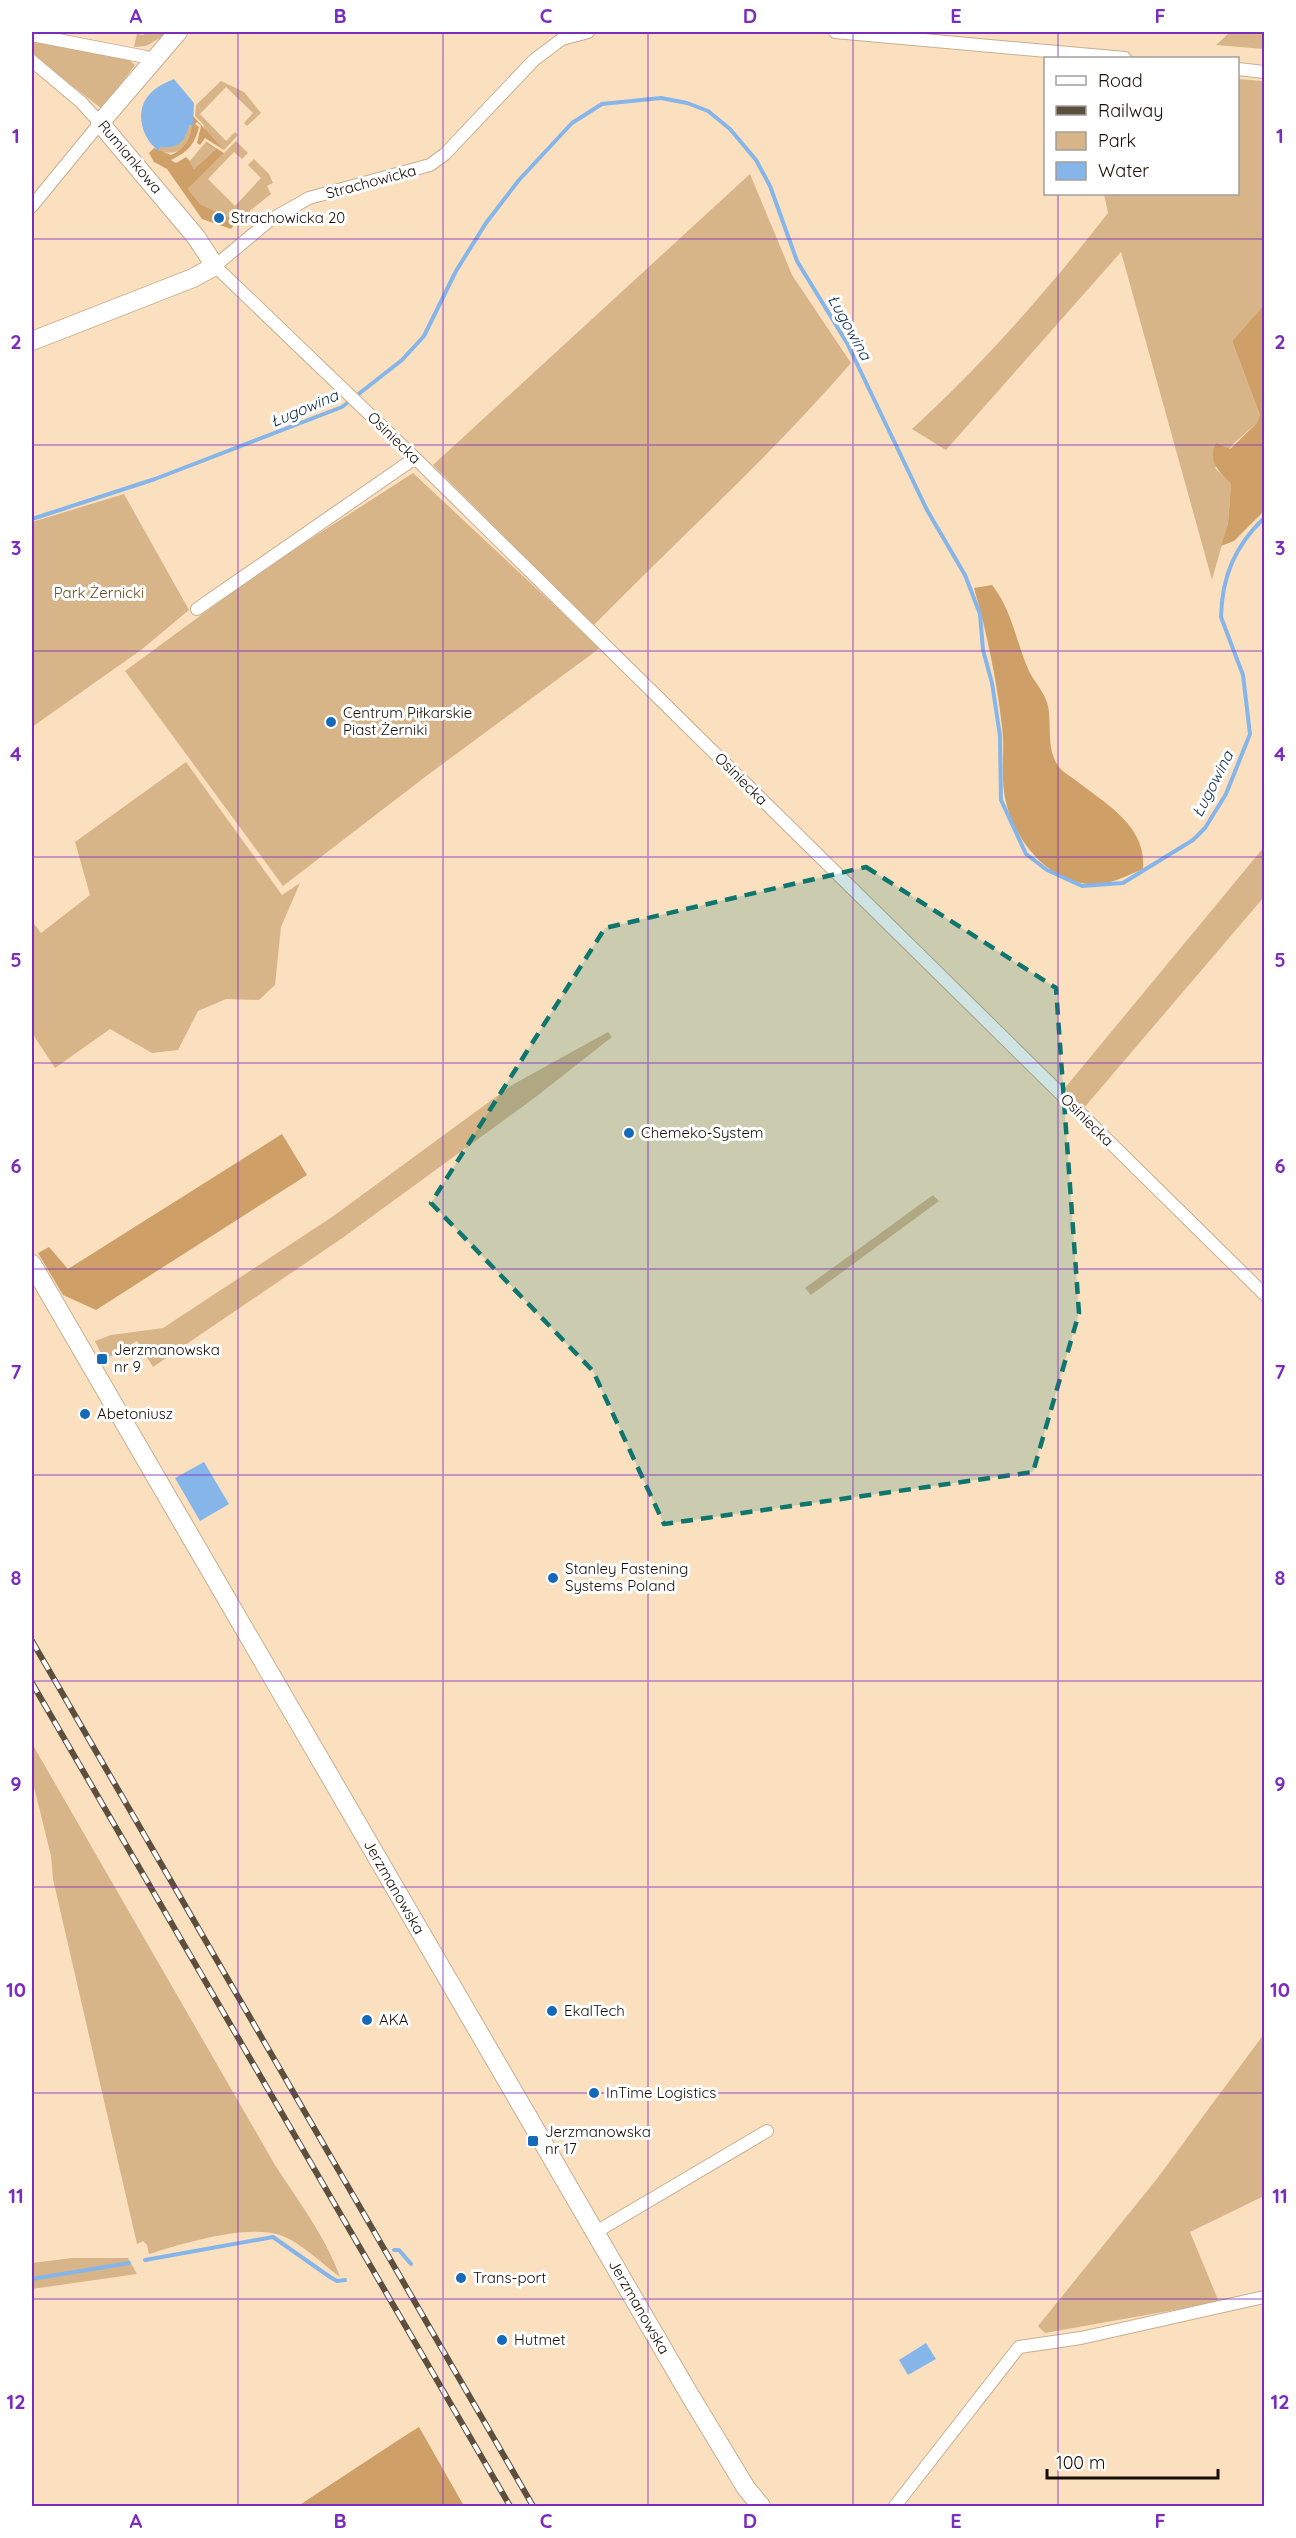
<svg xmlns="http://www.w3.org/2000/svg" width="1296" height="2538" font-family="Quicksand,sans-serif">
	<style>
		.green { fill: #d8b489 }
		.forest { fill: #cea067; fill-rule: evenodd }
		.water { fill: #86b5ea }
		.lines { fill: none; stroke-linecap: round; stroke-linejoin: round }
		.stream { stroke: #86b5ea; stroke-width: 4 }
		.street-casing { stroke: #c8ae8f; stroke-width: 14 }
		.secondary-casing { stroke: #c8ae8f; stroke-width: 20 }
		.street { stroke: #fff; stroke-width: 12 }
		.secondary { stroke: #fff; stroke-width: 18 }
		.rail-casing { stroke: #5d4f3e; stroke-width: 6 }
		.rail { stroke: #fff; stroke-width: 4; stroke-dasharray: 11; stroke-linecap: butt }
		.marked { fill: #0f766e; fill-opacity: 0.2; stroke: #0f766e; stroke-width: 4.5; stroke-dasharray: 12 8; stroke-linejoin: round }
		.grid { fill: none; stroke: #7b2cbf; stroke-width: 1.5; stroke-opacity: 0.55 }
		.poi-dot { fill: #146ab8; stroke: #fff; stroke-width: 2 }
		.labels { text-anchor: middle; stroke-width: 6; stroke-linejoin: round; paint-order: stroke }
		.street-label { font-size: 15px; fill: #160d03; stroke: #fff }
		.poi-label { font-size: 15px; fill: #160d03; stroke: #fff; text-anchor: start }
		.park-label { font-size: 15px; fill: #6b4b20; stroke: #fff }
		.water-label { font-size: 16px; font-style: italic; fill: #0b2d4f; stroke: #fff }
		.neatline { fill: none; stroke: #7b2cbf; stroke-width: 2 }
		.grid-label { font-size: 20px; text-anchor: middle; font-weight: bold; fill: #7b2cbf }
	</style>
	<rect width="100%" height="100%" fill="#fbe0c0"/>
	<path class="green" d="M144 32H170L146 46 134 47 137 34 144 35Z
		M1230 32H1264V49L1216 45Z
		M32 40 129 60 135 65 102 109 32 54Z
		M1238 79 1264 81V305L1232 341 1260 415 1256 424 1233 444 1215 468 1231 484 1228 523 1212 580 1121 252 946 450 912 429C984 363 1048 290 1108 213L1104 194H1238Z
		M221 81 244 92 261 113 247 126 244 123 253 113 226 87 200 114 226 141 235 132 238 135 224 150 205 131 203 124 195 116 196 105Z
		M189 125 193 126C189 146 180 157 159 151L160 147Z
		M236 141 248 153 242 159 234 152 208 179 235 206 261 178 248 165 254 159 269 174 273 183 267 186 271 194 237 221 200 204 188 189Z
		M207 142 216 149 194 169 190 162Z
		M750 174 792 275 851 363C771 456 679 538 593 626L433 465Z
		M413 473 600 648 429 774 283 886 125 671 264 569Z
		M124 494 189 610 141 650 32 727V522Z
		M186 762 282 895 300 883 281 927 275 985 259 1000 226 999 198 1011 178 1050 152 1053 110 1029 55 1068 32 1033V921L41 933 90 895 75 842Z
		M1264 847V897L1083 1109 1064 1089Z
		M608 1032 612 1037 533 1099 341 1239 153 1367 137 1341 104 1360 95 1341 111 1335 163 1328 332 1217 512 1085Z
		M933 1195 939 1201 811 1295 805 1288Z
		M34 1747 275 2165C298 2201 326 2237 340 2277 322 2264 302 2243 280 2235 247 2224 183 2243 149 2254L147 2245 143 2241 137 2244 53 1879 51 1856 34 1787Z
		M1264 2034V2196L1190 2232 1219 2302 1045 2333 1038 2326 1156 2180Z
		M72 2258H128L137 2274 32 2289V2263Z"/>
	<path class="forest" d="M193 116 224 150 205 138 200 145 197 143 201 126 197 122 195 124 199 127C194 146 187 152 171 160L176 163 186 157 190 161 206 142 224 153 188 189 200 204 237 221 231 229 202 219 167 169 154 162 149 153 154 148 171 155C189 147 192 134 193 116ZM206 143 216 149 194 169 190 162Z
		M1264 305V511L1234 541 1221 546 1228 523 1231 484C1219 472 1207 461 1216 443L1230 449 1256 424 1260 415 1232 341Z
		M992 585C1013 611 1016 644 1030 673 1036 684 1045 693 1048 706 1052 725 1046 745 1057 764 1060 770 1068 775 1074 779 1104 803 1147 825 1143 869 1129 875 1115 882 1100 884 1050 889 1009 836 1004 791 1001 770 1005 748 1002 727 997 681 987 633 974 588Z
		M282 1134 307 1175 96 1310 63 1295 38 1253 49 1247 68 1269Z
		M419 2427 464 2506H298L403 2437Z"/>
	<path class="water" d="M174 79 194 103 193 126 189 125C185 142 178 149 160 147L159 151C142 140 134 111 149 95 155 87 165 83 174 79Z
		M204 1462 229 1504 200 1521 175 1478Z
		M926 2343 936 2359 908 2375 899 2360Z"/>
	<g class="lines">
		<path class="stream" d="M32 519 155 479 342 407 402 360 424 336 456 271 486 223 519 180 572 123 602 104 661 98 687 103 708 111 730 129 756 160 770 186 797 261 847 343 927 510 965 575 980 614 983 650 992 683 1000 736 1001 800 1026 854 1047 870 1082 886 1123 883 1193 840 1205 828 1226 794 1250 734 1243 675 1221 617C1222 576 1235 546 1264 518
			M394 2250H399L411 2264
			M145 2260 273 2237 330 2277 337 2281 345 2280
			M32 2279 129 2263"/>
		<g class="street-casing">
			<path id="street" d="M588 32 562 39 534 60 445 154 430 165 309 198 270 220 215 266 415 458 1264 1294
				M835 32 1125 58
				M32 35 146 57 151 61
				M32 61 81 102 100 123 32 206
				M1238 69 1264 72
				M197 609 415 458
				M596 2232 767 2131
				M895 2506 1019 2347 1081 2338 1264 2297"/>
		</g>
		<g class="secondary-casing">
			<path id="secondary" d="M32 341 193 278 215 266 196 237 100 123 178 32
				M32 1264 688 2392 746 2488 761 2506"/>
		</g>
		<use href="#street" class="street"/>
		<use href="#secondary" class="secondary"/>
		<g class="rail-casing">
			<path id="rail" d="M32 1641 533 2506
				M32 1683 510 2506"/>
		</g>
		<use href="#rail" class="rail"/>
	</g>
	<path class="marked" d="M866 867 1056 988 1079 1313 1033 1472 664 1524 593 1371 431 1203 605 928Z"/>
	<path class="grid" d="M238 32V2506M443 32V2506M648 32V2506M853 32V2506M1058 32V58M1058 194V2506M32 239H1264M32 445H1264M32 651H1264M32 857H1264M32 1063H1264M32 1269H1264M32 1475H1264M32 1681H1264M32 1887H1264M32 2093H1264M32 2299H1264"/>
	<g class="poi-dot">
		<circle cx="219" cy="218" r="6"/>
		<circle cx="331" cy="722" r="6"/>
		<circle cx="629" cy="1133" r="6"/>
		<rect x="96" y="1353" width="12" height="12" rx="3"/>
		<circle cx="85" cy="1414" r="6"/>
		<circle cx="553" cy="1578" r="6"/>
		<circle cx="552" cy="2011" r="6"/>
		<circle cx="367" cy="2020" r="6"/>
		<circle cx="594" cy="2093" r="6"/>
		<rect x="527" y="2135" width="12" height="12" rx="3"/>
		<circle cx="461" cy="2278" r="6"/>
		<circle cx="502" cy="2340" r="6"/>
	</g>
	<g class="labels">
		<g class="street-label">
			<text transform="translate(130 157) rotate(50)" y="5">Rumiankowa</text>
			<text transform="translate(371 182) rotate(-15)" y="5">Strachowicka</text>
			<text transform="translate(394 438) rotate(44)" y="5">Osiniecka</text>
			<text transform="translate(741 779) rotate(45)" y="5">Osiniecka</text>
			<text transform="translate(1087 1120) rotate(45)" y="5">Osiniecka</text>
			<text transform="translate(394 1887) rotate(60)" y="5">Jerzmanowska</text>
			<text transform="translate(639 2307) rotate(60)" y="5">Jerzmanowska</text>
		</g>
		<g class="poi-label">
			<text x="231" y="223">Strachowicka 20</text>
			<text x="343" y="718">Centrum Piłkarskie<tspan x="343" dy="17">Piast Żerniki</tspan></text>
			<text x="641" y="1138">Chemeko-System</text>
			<text x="114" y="1355">Jerzmanowska<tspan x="114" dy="17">nr 9</tspan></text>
			<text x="97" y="1419">Abetoniusz</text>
			<text x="565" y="1574">Stanley Fastening<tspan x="565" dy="17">Systems Poland</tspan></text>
			<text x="564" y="2016">EkalTech</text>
			<text x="379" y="2025">AKA</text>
			<text x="606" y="2098">InTime Logistics</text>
			<text x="545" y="2137">Jerzmanowska<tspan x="545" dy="17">nr 17</tspan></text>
			<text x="473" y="2283">Trans-port</text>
			<text x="514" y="2345">Hutmet</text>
		</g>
		<g class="park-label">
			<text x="99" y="598">Park Żernicki</text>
		</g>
		<g class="water-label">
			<text transform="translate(850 327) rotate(61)" y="6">Ługowina</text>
			<text transform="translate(304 408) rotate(-23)" y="6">Ługowina</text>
			<text transform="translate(1212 784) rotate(-63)" y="6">Ługowina</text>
		</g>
	</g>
	<rect width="1296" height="2538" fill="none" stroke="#ffffff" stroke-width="66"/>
	<rect x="1044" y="57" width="195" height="138" fill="#ffffff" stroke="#a29e9a" stroke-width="1.5"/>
	<rect x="1056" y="76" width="30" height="9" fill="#ffffff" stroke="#a29e9a" stroke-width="1.5"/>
	<text x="1098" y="87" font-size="18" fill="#160d03">Road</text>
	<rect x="1056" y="106" width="30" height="9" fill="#5d4f3e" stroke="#a29e9a" stroke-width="1.5"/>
	<text x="1098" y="117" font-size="18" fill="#160d03">Railway</text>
	<rect x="1056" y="132" width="30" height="18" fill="#d8b489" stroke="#a29e9a" stroke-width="1.5"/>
	<text x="1098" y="147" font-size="18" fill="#160d03">Park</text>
	<rect x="1056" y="162" width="30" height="18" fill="#86b5ea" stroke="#a29e9a" stroke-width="1.5"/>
	<text x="1098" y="177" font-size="18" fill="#160d03">Water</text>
	<path d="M1047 2469v9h171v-9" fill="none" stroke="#160d03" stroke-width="3"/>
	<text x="1056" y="2469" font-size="18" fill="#160d03" stroke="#ffffff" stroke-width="4.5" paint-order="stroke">100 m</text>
	<rect x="33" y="33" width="1230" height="2472" class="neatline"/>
	<g class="grid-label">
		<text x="136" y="23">A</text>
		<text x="340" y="23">B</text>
		<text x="546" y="23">C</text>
		<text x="750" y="23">D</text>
		<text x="956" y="23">E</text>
		<text x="1160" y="23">F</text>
		<text x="16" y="143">1</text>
		<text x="1280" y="143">1</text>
		<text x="16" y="349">2</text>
		<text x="1280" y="349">2</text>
		<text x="16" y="555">3</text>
		<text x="1280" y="555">3</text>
		<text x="16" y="761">4</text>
		<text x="1280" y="761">4</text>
		<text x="16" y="967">5</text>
		<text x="1280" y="967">5</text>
		<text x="16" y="1173">6</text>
		<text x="1280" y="1173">6</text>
		<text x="16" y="1379">7</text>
		<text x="1280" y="1379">7</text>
		<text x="16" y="1585">8</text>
		<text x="1280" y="1585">8</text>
		<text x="16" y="1791">9</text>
		<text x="1280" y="1791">9</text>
		<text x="16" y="1997">10</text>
		<text x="1280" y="1997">10</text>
		<text x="16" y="2203">11</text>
		<text x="1280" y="2203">11</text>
		<text x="16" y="2409">12</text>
		<text x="1280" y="2409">12</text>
		<text x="136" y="2528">A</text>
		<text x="340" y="2528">B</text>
		<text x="546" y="2528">C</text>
		<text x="750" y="2528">D</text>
		<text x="956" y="2528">E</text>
		<text x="1160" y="2528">F</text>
	</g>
</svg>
